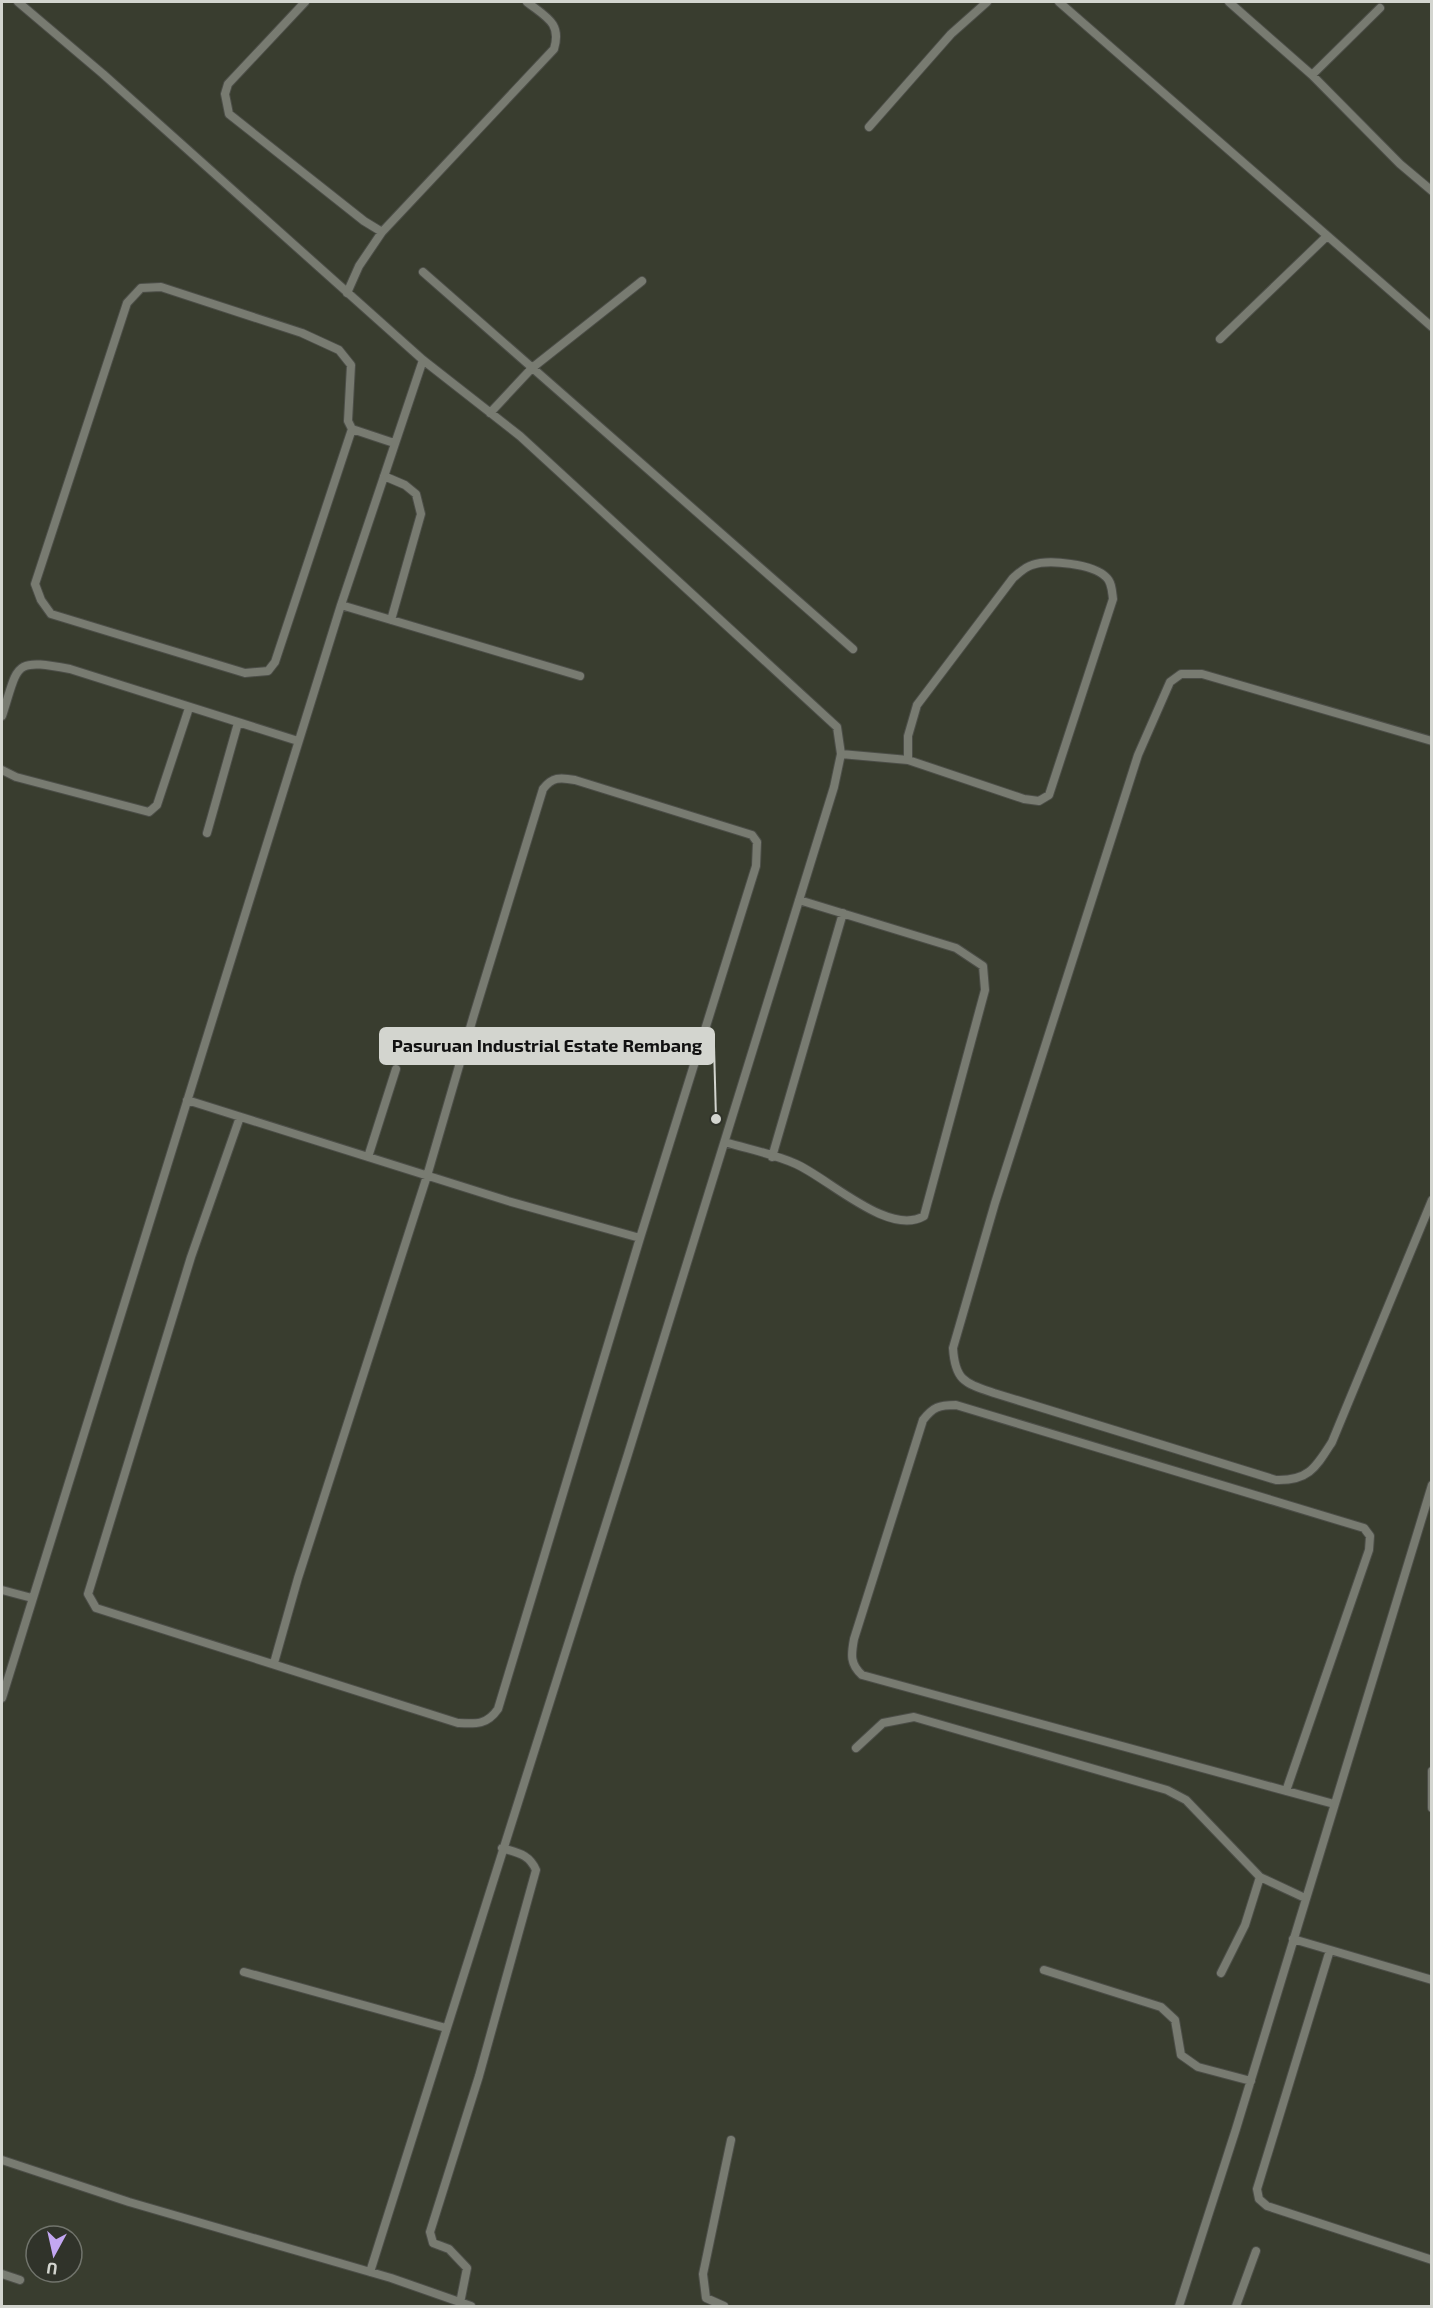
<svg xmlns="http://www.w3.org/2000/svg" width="1433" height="2308" font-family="'Exo 2',sans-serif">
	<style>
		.built { fill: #393d2f; fill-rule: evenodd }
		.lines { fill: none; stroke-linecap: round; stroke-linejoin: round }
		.lane-casing { stroke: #4c4e48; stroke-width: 10 }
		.lane { stroke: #787b71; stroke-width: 8 }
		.leader { fill: none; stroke: #d3d5cf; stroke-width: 2 }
		.callout-dot { fill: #d3d5cf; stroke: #30332a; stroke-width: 2 }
		.callout { fill: #d3d5cf; stroke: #d3d5cf; stroke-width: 2 }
		.callout-label { font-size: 18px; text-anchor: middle; font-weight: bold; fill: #111 }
	</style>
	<rect width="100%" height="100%" fill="#30332a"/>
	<path class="built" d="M2 2H1431V2306H2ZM36 2236H72V2272H36Z"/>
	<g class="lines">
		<g class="lane-casing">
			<path id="lane" d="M18 2 103 74 423 360 520 436 837 727 841 754 834 787 628 1454 370 2272
				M305 2 228 84 225 94 229 114 364 221 382 232 554 49C562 23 546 17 527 2
				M1059 2 1432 327
				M1229 2 1312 75 1400 164 1432 191
				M1312 75 1380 8
				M869 127 951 34 987 2
				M423 272 853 649
				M347 293 359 266 382 232
				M1220 339 1326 237
				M490 413 532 368 642 281
				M352 429 275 662 268 671 245 673 51 614 41 600 35 584 127 303 141 288 161 287 302 333 339 350 351 365 348 421 352 429 394 443
				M384 476 405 485 416 494 421 514 391 620
				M341 605 580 676
				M2 716C19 664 12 658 70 669L298 741
				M1432 741 1202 674H1181L1170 682 1138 755 995 1203 953 1348C955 1381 965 1383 994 1393L1276 1480C1309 1481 1316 1467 1332 1442L1432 1200
				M841 754 908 760 1024 799 1039 801 1049 795 1113 599C1112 592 1112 582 1106 577 1093 564 1049 559 1032 565 1025 567 1019 573 1013 578L917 705 908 736V760
				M2 770 16 777 149 812 157 805 189 708
				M207 833 238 723
				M187 1100 508 1201 640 1238
				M240 1117 191 1257 88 1594 96 1608 458 1723C476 1724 487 1725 498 1709L640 1238 756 866 757 842 752 835 575 780C560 777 552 777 543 789L473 1018 427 1176 298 1578 274 1663
				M725 1142C748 1149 774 1154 796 1164 828 1178 889 1237 924 1216L985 990 983 966 956 948 799 900
				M368 1157 396 1069
				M772 1157 843 913
				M2 1590 32 1598
				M2 1698 341 605 423 360
				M856 1748 883 1723 914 1717 1167 1790 1186 1800 1260 1877 1305 1898
				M1432 1771V1808
				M1286 1791 1369 1550 1370 1536 1364 1528 956 1405C939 1405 933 1407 923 1420L854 1639C851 1655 850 1664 862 1675L1334 1804
				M1293 1939 1432 1980
				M1330 1950 1257 2189 1259 2199 1267 2206 1432 2260
				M1044 1970 1161 2007 1175 2020 1181 2055 1198 2067 1251 2081
				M244 1972 446 2028
				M1221 1973 1245 1925 1260 1877
				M2 2160 129 2202 391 2278 471 2306
				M2 2274 20 2280
				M460 2303 467 2268 449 2249 433 2243 430 2232 479 2076 536 1870C529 1854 518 1853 502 1848
				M724 2306 706 2298 703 2274 731 2140
				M1179 2306 1236 2129 1432 1485
				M1236 2306 1256 2251"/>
		</g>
		<use href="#lane" class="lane"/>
	</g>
	<path class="leader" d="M716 1119L714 1046"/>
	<circle class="callout-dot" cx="716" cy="1119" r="6"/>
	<rect class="callout" x="380" y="1028" width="334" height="36" rx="6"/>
	<g class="callout-label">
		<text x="547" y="1052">Pasuruan Industrial Estate Rembang</text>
	</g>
	<rect width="1433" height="2308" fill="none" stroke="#d3d5cf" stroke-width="6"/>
	<g transform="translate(54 2254) rotate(188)"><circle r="28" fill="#30332a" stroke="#71746c" stroke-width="1.5"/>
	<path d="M0-4.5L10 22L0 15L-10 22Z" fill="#c3a7f2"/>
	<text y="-9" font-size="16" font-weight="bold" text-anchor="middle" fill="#d3d5cf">U</text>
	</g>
</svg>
